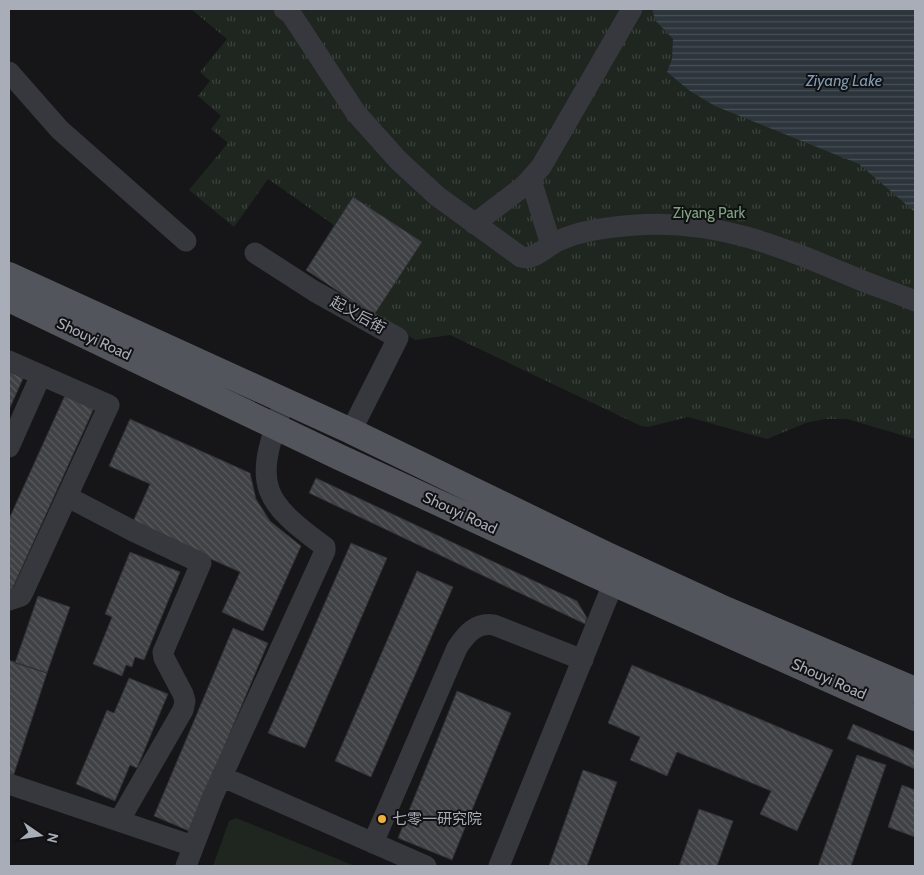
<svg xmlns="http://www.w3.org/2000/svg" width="924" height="875" font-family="Cabin,'Noto Sans SC',sans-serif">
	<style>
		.grass { fill: #1e261f }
		.park { fill: url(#park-tufts) }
		.water { fill: url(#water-rules) }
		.building { fill: url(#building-back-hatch); stroke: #303034 }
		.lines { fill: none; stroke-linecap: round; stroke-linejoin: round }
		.minor { stroke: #37383d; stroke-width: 21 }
		.major { stroke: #53555c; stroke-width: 26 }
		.poi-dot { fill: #f2b134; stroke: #111113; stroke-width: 2 }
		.labels { text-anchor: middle; stroke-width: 4; stroke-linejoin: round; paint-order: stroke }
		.park-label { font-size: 15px; fill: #7fa381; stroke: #111113 }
		.street-label { font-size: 15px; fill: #a8adb8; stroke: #111113 }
		.poi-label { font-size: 15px; fill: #a8adb8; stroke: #111113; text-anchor: start }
		.water-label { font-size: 16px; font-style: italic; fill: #7f9bb3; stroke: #111113 }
	</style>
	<defs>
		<pattern id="park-tufts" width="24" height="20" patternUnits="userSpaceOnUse" patternTransform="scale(1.25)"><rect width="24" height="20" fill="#1e261f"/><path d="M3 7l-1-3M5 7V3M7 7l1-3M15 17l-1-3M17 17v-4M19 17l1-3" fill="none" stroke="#3c433d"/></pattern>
		<pattern id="water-rules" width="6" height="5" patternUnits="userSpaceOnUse" patternTransform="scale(1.25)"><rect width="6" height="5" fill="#2c353c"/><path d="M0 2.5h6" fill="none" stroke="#485056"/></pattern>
		<pattern id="building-back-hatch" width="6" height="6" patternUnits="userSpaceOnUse" patternTransform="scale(1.25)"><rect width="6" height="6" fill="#404145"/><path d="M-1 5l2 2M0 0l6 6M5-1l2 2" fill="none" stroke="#595a5e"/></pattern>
	</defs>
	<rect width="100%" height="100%" fill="#161618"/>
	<path class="grass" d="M236 818 355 866H213L229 821Z"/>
	<path class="park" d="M191 9H915V439L847 419H824L806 423 767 439 688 417 648 427 641 426 450 335 415 340 306 270 334 225 268 179 234 227 189 190 228 143 211 129 221 116 198 96 210 81 200 72 227 39Z"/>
	<path class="water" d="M652 9H915V212L859 164 715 106 690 91 667 72 672 59 673 39 655 20Z"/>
	<path class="building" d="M353 197 422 242 374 315 306 270Z
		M9 367 25 374 9 410Z
		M66 393 95 406 11 592 9 591V519Z
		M130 419 250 473 256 499 270 521 301 546 263 631 222 612 240 572 132 524 150 484 109 466Z
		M316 478 577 601 587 618 585 624 309 493Z
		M351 543 387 558 305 748 268 733Z
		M130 552 180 572 144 660 135 657 132 667 126 665 122 676 93 664 112 617 105 614Z
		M417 571 453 587 371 777 335 761Z
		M38 596 70 607 47 673 15 663Z
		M233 628 268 643 189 831 154 816Z
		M9 660 47 673 13 777 9 776Z
		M632 665 833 750 797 831 760 814 771 791 677 752 667 776 630 760 640 737 608 723Z
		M129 678 168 694 137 768 130 765 115 801 76 784 107 710 114 713Z
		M457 691 511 713 452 860 398 838Z
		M853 724 915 751V769L847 739Z
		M857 755 886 765 851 866H818Z
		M583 770 617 782 587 866H549Z
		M902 785 915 790V837L888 827Z
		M699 809 733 821 717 866H679Z"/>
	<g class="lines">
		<path class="minor" d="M284 9 291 14 356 113 398 160 437 196 521 257C534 261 547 246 558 241 581 230 610 227 636 225 719 219 784 248 858 279 877 287 897 293 915 301
			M9 72 60 130 186 241
			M531 180 551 245
			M474 224 524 186 541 167 632 9
			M255 253 314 291 398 338 351 431
			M9 361 109 405 24 590 21 596 9 600
			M9 447 41 375
			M68 497 133 531 201 563 163 652 164 658 183 694 185 701 183 710 119 821
			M223 777 426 866
			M9 784 193 846
			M373 843 457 648C466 634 476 622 494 625L583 660
			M186 866 212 798 325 551V547C264 502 253 487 280 413
			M499 866 619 569"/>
		<path class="major" d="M9 275 351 431 607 555 727 610 915 690
			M9 299 339 457 595 575 915 718"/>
	</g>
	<circle class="poi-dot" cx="382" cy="819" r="5"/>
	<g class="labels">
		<g class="park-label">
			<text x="709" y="218">Ziyang Park</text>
		</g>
		<g class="street-label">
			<text transform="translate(358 315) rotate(29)" y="5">起义后街</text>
			<text transform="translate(94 339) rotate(25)" y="5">Shouyi Road</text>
			<text transform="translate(460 513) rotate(25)" y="5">Shouyi Road</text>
			<text transform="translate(829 679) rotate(24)" y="5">Shouyi Road</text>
		</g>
		<g class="poi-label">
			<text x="392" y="824">七零一研究院</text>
		</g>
		<g class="water-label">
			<text x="844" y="86">Ziyang Lake</text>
		</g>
	</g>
	<rect width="924" height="875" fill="none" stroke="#a8adb8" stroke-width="20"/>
	<g transform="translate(40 835) rotate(103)" stroke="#111113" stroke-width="4" paint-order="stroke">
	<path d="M0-4L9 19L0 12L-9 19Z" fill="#a8adb8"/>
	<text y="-8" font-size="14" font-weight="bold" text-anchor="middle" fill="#a8adb8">N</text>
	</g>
</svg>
